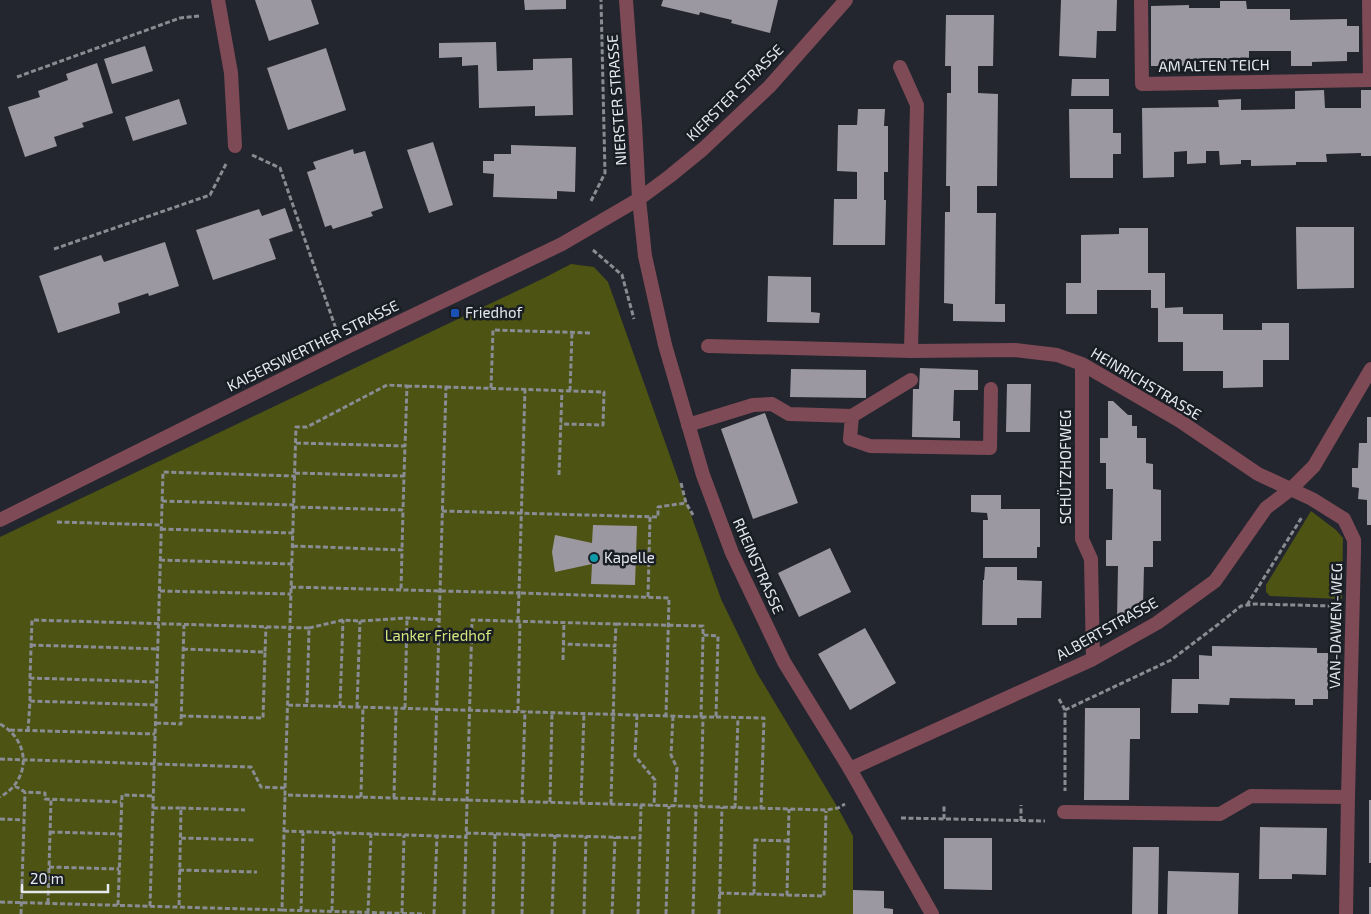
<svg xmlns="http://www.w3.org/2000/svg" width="1371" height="914" font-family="'Exo 2',sans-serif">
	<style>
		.green { fill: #4c5313 }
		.building { fill: #9b98a2 }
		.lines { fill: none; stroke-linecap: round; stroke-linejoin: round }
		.path { stroke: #898c92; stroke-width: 3; stroke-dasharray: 5 2.5; stroke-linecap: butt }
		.service { stroke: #7e4a56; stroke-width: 14 }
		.minor { stroke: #7e4a56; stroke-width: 14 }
		.tertiary { stroke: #7e4a56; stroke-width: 14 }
		.transit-dot { fill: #1a4fb4; stroke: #191d24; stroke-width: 2 }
		.culture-dot { fill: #0f9aa8; stroke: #191d24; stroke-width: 2 }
		.labels { text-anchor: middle; stroke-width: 5; stroke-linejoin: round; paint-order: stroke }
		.street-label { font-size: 15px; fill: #e6e9ee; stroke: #191d24 }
		.poi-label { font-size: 15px; fill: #e6e9ee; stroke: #191d24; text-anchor: start }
		.park-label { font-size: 15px; fill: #d7e67d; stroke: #191d24 }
	</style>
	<rect width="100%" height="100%" fill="#23262e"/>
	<path class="green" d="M571 264 594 267 608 282 721 599 757 673 838 808 853 836V914H0V537L544 278Z
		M1311 511 1336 530 1343 538 1342 599 1270 596 1266 592V585Z"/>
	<path class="building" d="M255 0H311L319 24 269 41Z
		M524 0H566V9L525 10Z
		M663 0H778L770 33 731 23 732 20 715 16 700 12 699 15 661 6Z
		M1061 0H1117L1116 31H1097L1096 58 1059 56Z
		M1220 1H1246L1247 9H1290V20L1347 19V26H1359V52H1347V61L1312 62V66H1291V51H1249V61L1221 62V58L1191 59V66H1151V6L1189 5V8H1220Z
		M946 15H994L993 66H978V93L998 94 997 186H977V213H996L995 304H1005V322L953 321V304L944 303 945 212H950V186H946L947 93H951V66H945Z
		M496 42 497 71 533 70V59L572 58 573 115 535 116V106L479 108 478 65 462 66V57L439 58V43Z
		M145 46 153 71 112 84 104 59Z
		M326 48 346 110 288 130 267 68Z
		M97 63 113 113 82 123 84 127 54 137 57 146 25 157 8 107 40 97 38 91 68 80 66 74Z
		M1072 79H1109V96H1071Z
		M1324 90 1325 108H1361V90H1371V156H1361V153L1326 154 1327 162H1296V165L1251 166V160H1241V164L1220 165 1219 151H1206V163L1187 164V151L1174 152V177L1143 178 1142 108 1219 107 1218 100 1241 99V110L1295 109V91Z
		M179 99 187 124 133 141 125 117Z
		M858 109H885L884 126H888V172H884V200H886L885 245H833L834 199H857V172L837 171 838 125H857Z
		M1069 109H1113V133H1121V154H1113V178H1070Z
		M433 142 453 205 429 213 407 150Z
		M511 145 576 147 575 192 557 191V199L493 197 494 174 483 173V161H494V154H511Z
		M353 149 354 154 365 151 383 208 371 212 373 216 333 229 331 225 325 227 307 172 316 169 313 162Z
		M285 208 293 231 269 239 276 259 213 280 196 230 259 209 262 216Z
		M1296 227H1354V288L1297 289Z
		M1119 228H1148V273H1165V308L1183 307V314H1223V330H1262V323H1289V360H1263V387L1223 388V371H1183V342H1158V308H1151V290H1097V314H1066V283H1081V235L1119 234Z
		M165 242 179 286 149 296 148 293 118 303 120 313 58 333 39 276 101 255 104 262Z
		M768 276 811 277V312L820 313 819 323 767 322Z
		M920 368 978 370V390H954L953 421H960V438L912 437 913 389H919Z
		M791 369 866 370V398L790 397Z
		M1007 384H1031L1030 432H1006Z
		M1108 401H1113L1128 415H1132V426H1137V438H1146V463L1153 464V489L1161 490V541H1153V567H1144L1143 606H1140V609L1121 620H1117L1118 566H1106V540H1112L1113 489H1106V463H1100V438H1108Z
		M765 413 798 503 753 519 721 429Z
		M1367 417H1371V525H1367V500L1358 499 1359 488 1352 487V468H1358L1359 443H1367Z
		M971 495H1001V509H1040V547H1037V558H983V520H988L987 513 971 512Z
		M593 525 637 526 635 585 591 584 592 564 555 572 552 552 555 535 592 543Z
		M830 548 851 592 799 617 778 573Z
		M985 567H1017V580L1042 581 1041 618H1017V625H982L983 580H984Z
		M865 628 896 683 850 710 818 654Z
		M1212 646 1317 648V653H1328V699H1313V705H1295V699L1230 698 1229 705 1198 704V713H1171L1172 679H1199V655L1212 656Z
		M1085 708H1140V739H1130L1129 800H1084Z
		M1369 800H1371V863H1369Z
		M1260 827 1327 828 1326 875 1292 874V879H1259Z
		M944 838H992V890L944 889Z
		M1133 847H1159L1158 914H1132Z
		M1168 871 1239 873 1238 914H1167Z
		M1369 887H1371V914H1369Z
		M853 890 884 891V908L893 909V914H853Z"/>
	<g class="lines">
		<path class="path" d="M17 77 180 18 199 16
			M252 155 280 168 336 329
			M591 201 605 173 601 0
			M54 249 210 195 226 164
			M593 250 622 275 634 319
			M407 386 446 387 434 799
			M446 387 604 392 603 425 561 424
			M491 388 493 330 592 333
			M570 391 572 333
			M296 443 405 446 404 476
			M295 473 404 476 403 510
			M559 475 562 390
			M681 483 686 503 693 515
			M162 501 294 505
			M293 507 403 510 402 550
			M442 511 658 517V507L686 503
			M57 522 161 525
			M161 529 293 533
			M293 546 402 550 401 590
			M160 560 292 564
			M291 587 519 593 525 389
			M160 591 291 594
			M648 597 650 517
			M1247 605 1302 517
			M518 621 519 593 669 598 666 716
			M616 624 703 626V635
			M309 628 343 620 360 621 407 618 439 620
			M31 645 158 649
			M183 649 265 652 266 627
			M563 660 564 622
			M30 678 32 620 309 628 307 705
			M1059 699 1065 710V791
			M30 701V678L157 682
			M288 705 703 717 701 807
			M340 706 343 620
			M357 707 360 621
			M405 708 407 618
			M1065 710 1171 660 1216 626 1241 606 1255 604 1332 606
			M518 711 520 621
			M637 715 635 756 655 780 654 806
			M181 716 263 718 265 652
			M673 716 671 755 677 768 675 806
			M701 717 703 635 718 636 716 717H703
			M716 717 764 718 761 809
			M156 723 181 724 184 625
			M0 724C31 741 31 780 0 797
			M10 730 155 734
			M28 731 30 701 156 705
			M0 759 251 767 261 787 285 788V795L826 810 838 808 845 804
			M15 786 25 792 45 793V799L121 802
			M285 788 296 427H307L387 385 407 386 405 446
			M361 797 363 707
			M394 798 396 708
			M522 802 525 711
			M550 802 552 712
			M581 803 584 713
			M611 804 615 646
			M153 808H181L179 907
			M181 808 245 810
			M735 808 738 718
			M901 818 1045 821
			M0 819 24 820
			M944 819V804
			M1021 821V805
			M284 831 466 837
			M50 832 120 834
			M466 833 641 838
			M181 838 256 840
			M49 867 119 869
			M179 870 257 872
			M719 893 787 895 789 809
			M754 894 755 840 789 841
			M787 895 824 896 826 811
			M0 902 282 910 285 795
			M48 903 51 800
			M118 905 122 795 154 796
			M150 906 163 472 295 476
			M282 910 425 914
			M301 911 303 832
			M332 911 334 833
			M368 913 371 834
			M402 913 404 835
			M21 914 25 792
			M434 914 437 836
			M464 914 472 620 616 624 615 646 563 644
			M493 914 495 833
			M522 914 524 834
			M552 914 555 835
			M584 914 586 836
			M612 914 615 837
			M638 914 641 805
			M666 914 669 806
			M693 914 696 807
			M719 914 722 807"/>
		<path class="service" d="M852 416 850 439 870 446 990 448 991 389
			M688 425 753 405 772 404 789 414 852 416 911 380"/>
		<path class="minor" d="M218 0 231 73 235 146
			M1141 0 1142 84 1371 80
			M1369 0 1370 80
			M900 67 917 105 911 351
			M708 346 911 351 1015 350 1057 355 1082 364 1180 421 1258 474 1312 499 1344 519 1354 540V552L1348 797 1251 796 1220 814 1064 812
			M1082 364V539L1091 559 1093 659
			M850 769 1093 659 1157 623 1215 581 1266 508 1291 489 1314 466 1371 369
			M1346 914 1348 797"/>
		<path class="tertiary" d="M626 0 635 124 639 199 645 256 665 345 703 475 732 553 784 662 850 769 932 914
			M0 520 343 349 562 244 639 199 670 176 703 149 769 87 846 0"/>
	</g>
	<rect class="transit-dot" x="450" y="308" width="10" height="10" rx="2.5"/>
	<circle class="culture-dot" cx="594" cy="558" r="5"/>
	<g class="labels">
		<g class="street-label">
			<text transform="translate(1214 66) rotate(-1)" y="5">AM ALTEN TEICH</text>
			<text transform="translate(735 93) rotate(-45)" y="5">KIERSTER STRASSE</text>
			<text transform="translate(617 100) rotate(-94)" y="5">NIERSTER STRASSE</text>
			<text transform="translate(313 346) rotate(-26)" y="5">KAISERSWERTHER STRASSE</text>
			<text transform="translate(1146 384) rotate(31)" y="5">HEINRICHSTRASSE</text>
			<text transform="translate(1066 467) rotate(-90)" y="5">SCHÜTZHOFWEG</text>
			<text transform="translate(758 566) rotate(66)" y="5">RHEINSTRASSE</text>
			<text transform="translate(1336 626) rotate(-89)" y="5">VAN-DAWEN-WEG</text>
			<text transform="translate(1107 629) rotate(-29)" y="5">ALBERTSTRASSE</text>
		</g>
		<g class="poi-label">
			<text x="465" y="318">Friedhof</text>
			<text x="604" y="563">Kapelle</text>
		</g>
		<g class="park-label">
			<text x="438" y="641">Lanker Friedhof</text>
		</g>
	</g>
	<path d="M22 884v8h86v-8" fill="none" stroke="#e6e9ee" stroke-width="2.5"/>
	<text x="30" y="884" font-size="15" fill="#e6e9ee" stroke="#191d24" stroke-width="4" paint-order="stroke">20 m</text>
</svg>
